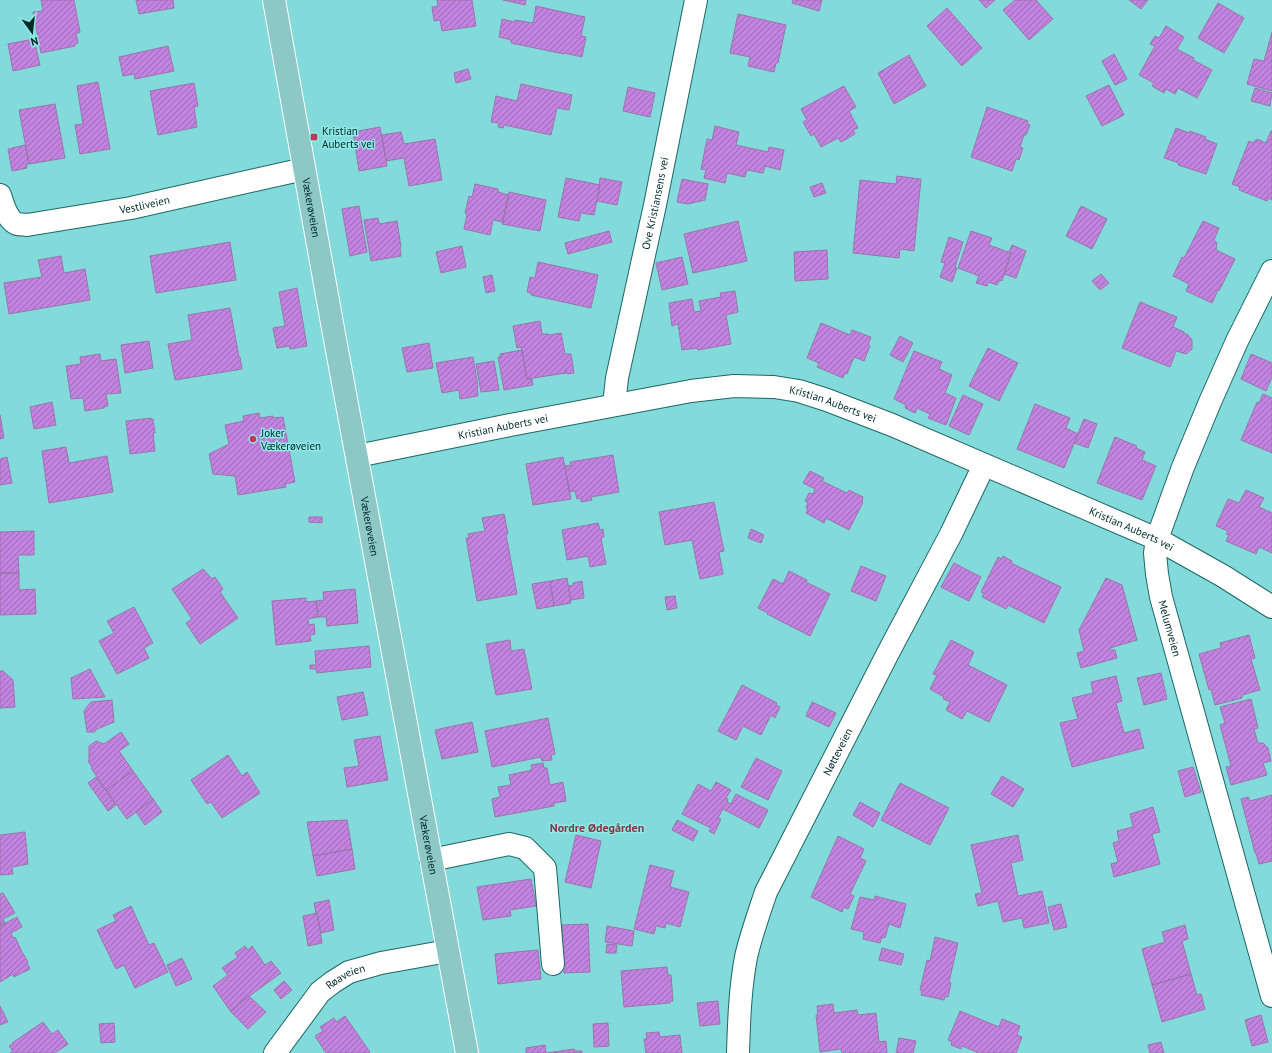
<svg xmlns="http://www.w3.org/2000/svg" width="1272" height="1053" font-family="'PT Sans',sans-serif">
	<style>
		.building { fill: url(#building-hatch); stroke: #9976ab }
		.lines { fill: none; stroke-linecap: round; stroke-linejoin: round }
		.minor-casing { stroke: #1e6666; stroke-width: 24 }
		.major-casing { stroke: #fff; stroke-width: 24 }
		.minor { stroke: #fff; stroke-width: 22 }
		.major { stroke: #8dc8c7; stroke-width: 22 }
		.poi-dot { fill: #c53551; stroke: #8fe9e7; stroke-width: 1.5 }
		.labels { text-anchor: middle; stroke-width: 3; stroke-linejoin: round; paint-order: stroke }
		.poi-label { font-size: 11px; fill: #002929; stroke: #8fe9e7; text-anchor: start }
		.street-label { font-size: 11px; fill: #002929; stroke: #8fe9e7 }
		.neighbourhood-label { font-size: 12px; font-weight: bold; fill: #813942; stroke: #8fe9e7 }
	</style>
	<defs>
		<pattern id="building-hatch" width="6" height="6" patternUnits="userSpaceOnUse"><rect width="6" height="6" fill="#c283e0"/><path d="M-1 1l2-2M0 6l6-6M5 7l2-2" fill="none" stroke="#9b6bb6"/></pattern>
	</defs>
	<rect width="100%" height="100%" fill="#82dbda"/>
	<path class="building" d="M41 0H74L80 32 76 34 78 43 75 44V46L41 53 33 12 43 11Z
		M136 0H173L174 8 139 14Z
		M437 0H472L476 26 442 31 440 20 434 21 432 7 438 6Z
		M503 0H526L525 5Z
		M793 0H822L819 11 792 3Z
		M979 0H995L986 8Z
		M1015 0H1036L1053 19 1029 40 1003 10Z
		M1129 0H1148L1141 9Z
		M1218 3 1244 18 1224 53 1198 38Z
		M536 6 585 17 581 36 586 37 582 57 564 53V54L511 43V40L499 37 502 19 515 22V20L533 23Z
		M947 8 982 48 962 66 927 26Z
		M738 14 786 25 778 63H776L774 72 748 66 750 57 730 53Z
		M1166 26 1184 37 1177 49 1194 58 1193 60 1212 70 1197 98 1178 88 1175 94 1166 89 1164 93 1152 86 1154 83 1139 75 1155 46 1150 44 1155 36 1159 38Z
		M1272 32V91L1247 84 1254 59 1264 61Z
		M34 39 40 65 13 71 8 44Z
		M168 46 174 71 135 79 134 74 123 76 119 57Z
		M1114 54 1127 79 1115 85 1102 61Z
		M909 55 926 86 894 104 878 73Z
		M468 69 471 79 456 83 454 73Z
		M98 82 110 149 80 154 75 125 83 124 77 86Z
		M194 83 198 106 194 107 197 127 158 135 150 91Z
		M521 84 572 95 569 110 557 108 551 135 504 125 503 128 498 127 499 123 491 122 496 96 517 101Z
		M1109 85 1124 115 1102 126 1086 96Z
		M844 86 856 107 849 111 858 128 853 130 855 134 841 142 838 138 821 147 814 134 811 136 803 122 807 120 801 109Z
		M628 87 655 93 650 117 623 111Z
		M1255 88 1272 93 1270 106 1251 101Z
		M55 104 65 158 29 164 19 110Z
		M987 107 1028 121 1027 124 1030 125 1026 135H1024L1020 147 1023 148 1019 160 1016 159 1012 171 971 157Z
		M715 126 739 132 736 145 768 152 769 147 784 150 780 170 765 166 763 173 747 170 745 177 727 173 725 183 704 178 706 170 701 169 707 139 712 140Z
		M380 127 387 166 359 171 353 132Z
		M1176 128 1189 133 1190 131 1206 137 1205 139 1217 144 1206 174 1178 165 1179 163 1164 158Z
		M1271 131H1272V200L1268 198 1267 201 1239 190 1240 187 1232 184 1249 141 1253 143 1255 140 1257 141V139L1266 143Z
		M401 132 404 144 435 139 442 180 409 186 404 158 386 161 382 135Z
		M25 145 29 164H26L27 168 12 171 8 149Z
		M897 176 921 179 914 251 900 249 899 258 853 253 860 180 896 184Z
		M566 178 600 185 594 215 581 213 579 221 558 217Z
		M600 178 622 182 617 205 597 201Z
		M682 179 708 184 705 200 688 204 677 202Z
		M822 183 826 193 814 197 810 187Z
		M475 184 498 189V192L509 195 503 222 493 220 490 235 464 229 467 214 465 213 469 196 472 197Z
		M509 192 546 200 540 231 502 224Z
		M359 206 367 252 350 256 342 209Z
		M1081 206 1107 219 1092 249 1066 236Z
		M378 218 379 224 397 221 401 247H400L401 256 371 261 364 220Z
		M738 221 747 261 693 273 684 234Z
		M1203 221 1219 228 1214 240 1217 243 1216 250 1235 259 1219 291 1218 290 1212 303 1186 291 1189 284 1173 276 1182 257 1184 258Z
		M609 231 612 242 568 254 565 243Z
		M971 231 992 238 989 245 1011 253 1002 281 1000 280 997 285 988 282 987 286 976 283 979 276 958 268Z
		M949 237 963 242 955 267 957 268 952 282 940 277 945 263 941 262Z
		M230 242 236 280 156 293 150 256Z
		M1012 245 1026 251 1016 278 1004 274 1011 253 1009 252Z
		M462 246 466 267 441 273 436 252Z
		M827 250 828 279 795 281 794 252Z
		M61 256 64 273 85 269 90 300 9 314 4 283 42 277 38 260Z
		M682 257 688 284 662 290 656 263Z
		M538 262 598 275 591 308 531 295V293L527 292 530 277 535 278Z
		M1101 274 1109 283 1100 290 1092 281Z
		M492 275 495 291 486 293 483 277Z
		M297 288 307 346 290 349 289 346 277 348 273 328 285 326 279 292Z
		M735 291 738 312 726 315 731 344 698 350 697 348 682 350 678 324 672 326 669 303 692 299 694 312 701 311 699 301 721 297 720 293Z
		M1140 302 1177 317 1173 327 1184 332V333L1188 335 1192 340V349L1186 354 1176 351 1170 367 1122 348Z
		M230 308 239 357H240L242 369 175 380 168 344 192 340 188 315Z
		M540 321 542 334H548L549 335 561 333 565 354H571L574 373 567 374 566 369V373L527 379 521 347 517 348 513 326Z
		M821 323 850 335 852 330 871 337 868 345 870 346 864 361 854 357 847 374 845 373 843 378 817 367 819 363 807 358Z
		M900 336 913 343 903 362 890 355Z
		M149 341 153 368 125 373 121 345Z
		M429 343 433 368 407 372 402 348Z
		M988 348 1018 363 999 401 969 386Z
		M522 350 527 379H532L533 385 504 390 498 357H501L500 354Z
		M914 351 942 362 939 369 952 375 945 393 956 398 946 425 928 418 930 414 917 408 915 413 905 408 906 405 894 399Z
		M100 354 101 361 116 359 121 393 106 394 108 406 104 407V408L85 411 83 398 71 399 66 366 81 364 80 357Z
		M1251 354 1272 363V377L1266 391 1241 379Z
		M473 357 478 387H477L478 396 460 399 459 390 442 393 436 363Z
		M494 361 499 390 481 392 476 364Z
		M1263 394 1272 398V453L1241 440 1257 402 1259 403Z
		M963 395 983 404 969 435 949 426Z
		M52 402 56 425 34 429 30 407Z
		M1035 404 1070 418 1066 428 1078 434 1064 468 1017 449Z
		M259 413 260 418 273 416V418L283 417 295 482 285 484 286 487 238 495 235 476 213 474 209 454 229 444 225 425 244 421 243 416Z
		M0 415 4 438 0 439Z
		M151 418V419H153L155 433H153L155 451 130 454 126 421Z
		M1084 419 1097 424 1088 448 1074 443Z
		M1115 437 1137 446 1136 448 1145 452 1142 460 1156 466 1142 500 1097 483Z
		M66 447 69 463 107 456 113 492 49 503 42 451Z
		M613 455 619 492 591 497 592 500 581 502V498L577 499 575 491 569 492 565 466 571 465 570 462Z
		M7 457 12 483 0 485V459Z
		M563 457 571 499 533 505 526 464Z
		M810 471 824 478 822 481 847 493 849 490 863 497 862 501 863 502 849 530 826 518 824 523 806 513 808 509 806 508 808 503 805 501 809 493 813 494 815 489 803 483Z
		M1246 490 1264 498 1259 507 1272 513V553L1259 547 1256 554 1226 541 1229 535 1226 534 1228 531 1216 526 1228 499 1239 503Z
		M714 502 724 551 719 552 723 574 700 579 692 540 665 545 659 512Z
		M504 514 508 534H506L517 594 477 601 466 538H469L468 534 485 531 482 518Z
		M309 517H322V523L309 522Z
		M598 523 600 530 603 529 604 537 601 538 606 564 590 567 588 556 567 560 562 530Z
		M751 529 764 535 761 543 748 538Z
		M34 531V555H18L19 573H0V532Z
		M1003 556 1012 561 1011 563 1061 587 1044 623 1008 605 1006 609 982 597 984 593 981 592 998 557 1002 559Z
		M954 563 981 577 969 601 941 587Z
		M861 566 886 576 876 601 851 591Z
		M203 569 212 579 215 577 223 589 220 592 238 618 200 644 186 623 192 619 172 589Z
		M789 571 807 580 806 582 830 594 810 636 767 614 768 613 758 608 773 579 783 584Z
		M0 573H19V590L35 589 36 614 0 615Z
		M567 578 571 603 554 606 550 581Z
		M1106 578 1122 585 1137 640 1110 648 1111 650H1115L1117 658 1081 668 1077 653 1084 651 1079 630Z
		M550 581 554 606 537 609 532 584Z
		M582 581 584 598 571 600 568 586 574 585 573 583Z
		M355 589 358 623 327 626 326 617H318L316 601 324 600 323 592Z
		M675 596 677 608 667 610 665 597Z
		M306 598V602L316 601 318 617 308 619 309 625 314 624 315 634 310 635 311 641 276 645 272 601Z
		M134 607 153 643 144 648 149 658 117 674 99 641 114 633 107 621Z
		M1249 635 1255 658 1251 659 1260 690 1242 695V698L1215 705 1211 689 1209 690 1199 654 1221 648 1220 643Z
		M510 640 511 651 524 649 532 689 496 695 486 644Z
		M951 640 974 652 968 665 1007 685 989 722 967 711 962 719 946 710 950 702 943 699 944 697 930 689 937 675 933 674Z
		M369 646 371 667 317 673 316 669H310V665H316L315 651Z
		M90 669 105 697 73 699 71 678Z
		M0 671H3L13 680 15 707 0 708Z
		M1161 673 1167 699 1144 705 1137 678Z
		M1116 676 1122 701 1116 703 1124 733 1139 729 1144 748 1072 767 1060 723 1078 719 1072 698 1093 693 1091 682Z
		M742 685 777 703 776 705 780 707 775 718 771 715 761 735 743 726 736 740 718 731Z
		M363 692 368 715 342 720 337 697Z
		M1251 699 1258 728 1254 729 1258 743H1263L1268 748 1271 761 1263 763 1267 775 1231 785 1226 767 1231 766 1220 725 1225 723 1220 707Z
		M112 700 114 722 95 730V732H87L84 711 91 702Z
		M812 702 836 713 829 727 806 716Z
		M548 718 555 754 551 755 552 760 542 761 541 757 492 767 485 731Z
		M472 722 478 752 442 759 435 730Z
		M121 732 129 744 119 751 133 771 106 790 91 768 92 767 88 761 89 760V746L96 741 104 744Z
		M380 736 388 780 347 787 344 768 359 766 354 740Z
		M228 755 242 776 247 772 260 793 222 818 211 802 207 804 191 780Z
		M756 758 782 771 768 800 741 787Z
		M543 763 544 768H547L550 785 563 782 566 801 554 803V806L495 817 492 799 500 797 498 787 511 785 509 775 532 770 531 765Z
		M1193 767 1201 792 1185 797 1178 771Z
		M133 771 153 799 127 819 106 790Z
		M1002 776 1024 789 1013 807 991 794Z
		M96 777 116 805 108 811 88 783Z
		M716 782 731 790 726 798 728 799 727 802 731 804 736 794 768 810 759 828 723 809 718 818 721 819 714 834 709 831 711 828 682 814 698 784 711 791Z
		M900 783 949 808 930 845 881 820Z
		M1272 795V861L1259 864 1256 853H1255L1241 799 1248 797 1250 801Z
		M153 799 162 812 145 825 136 812Z
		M860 802 880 813 873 827 853 815Z
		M1153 807 1160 832 1152 834 1160 864 1114 877 1111 864 1118 862 1113 843 1119 841 1117 831 1133 827 1130 814Z
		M347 820 352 849 313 856 307 822Z
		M677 820 698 831 693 841 672 830Z
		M25 832 28 864 12 867 13 874 0 875V835Z
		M576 835 601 841 591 888 565 882Z
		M1018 835 1023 860 1011 863 1018 896 1042 891 1049 923 1024 928 1022 918 1003 922 998 901 978 906 975 894 982 893 971 845Z
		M838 836 864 849 860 858 866 861 850 894 854 896 848 909 844 907 842 912 811 897Z
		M352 849 355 869 317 876 313 856Z
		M650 865 674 871 670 887 689 892 680 927 666 923 665 928 656 926 654 934 634 929Z
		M531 879 536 906 510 910 511 916 483 920 477 887Z
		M3 893 15 913 3 919 5 924 0 926V894Z
		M875 896 906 904 900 928 889 924 885 938 882 937 880 943 863 939 864 932 851 929 860 897 874 900Z
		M329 900 334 930 321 933 317 913H316L314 903Z
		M1061 904 1067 927 1054 930 1048 907Z
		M131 906 149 945 154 943 168 972 135 988 124 965 116 969 97 930 116 921 113 915Z
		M317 913 322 943 308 946 303 916Z
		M17 917 22 927 11 933 13 938 15 937 24 956V955L28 962 27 963 30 969 14 977 13 974 0 982V926Z
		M588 924 590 972 564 973 562 925Z
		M1185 925 1188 939 1182 941 1191 974 1152 985 1142 949 1165 942 1162 932Z
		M607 926 634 931 632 946 605 942Z
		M935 937 958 943 949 982 951 983 948 997 945 996 944 1000 921 995 922 991 920 990 927 960 930 961Z
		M607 944 617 945 616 953H606Z
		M245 946 248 950 252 946 265 965 271 961 281 973 240 1003 231 1012 213 986 228 975 222 968 238 957 235 953Z
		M882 948 904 954 901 965 879 960Z
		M538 950 541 979 498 984 495 954Z
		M182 958 192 979 176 986 167 965Z
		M667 967 668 975H671L673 1001H670V1003L624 1007 621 971Z
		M1191 974 1197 995 1201 994 1205 1009 1162 1022 1152 985Z
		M284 981 292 990 281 999 274 990Z
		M249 996 266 1012 248 1029 231 1012 240 1003Z
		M718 1001 720 1024 700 1026 697 1003Z
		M833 1004 834 1013 857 1010 858 1015 876 1013 879 1042 886 1041 887 1053H842L841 1049 820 1052 816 1015H818L817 1006Z
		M0 1006 8 1022 0 1025Z
		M960 1011 999 1027 1002 1019 1020 1026 1017 1035 1022 1037 1016 1053H979L962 1046 961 1049 951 1045 952 1042 948 1040Z
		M1261 1015 1268 1042 1252 1046 1245 1020Z
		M345 1016 370 1052 369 1053H326L315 1036 323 1031 320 1027 334 1018 336 1022Z
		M43 1022 52 1034 58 1030 68 1044 55 1053H10L13 1051 9 1046 13 1044 12 1043Z
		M114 1023 115 1042 101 1043 99 1024Z
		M608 1023 609 1046 594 1047 593 1024Z
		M659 1032 660 1037 680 1035 682 1053H646L644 1039H647L646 1033Z
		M899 1038 916 1041 913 1053H896Z
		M1161 1042 1164 1053H1150L1148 1045Z
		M545 1045 546 1053 574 1049 575 1051H582V1053H526V1048Z"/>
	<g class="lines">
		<g class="minor-casing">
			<g id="minor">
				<path id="s1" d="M0 195C3 204 7 220 17 224 19 225 24 224 27 225L131 208 304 169"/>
				<path id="s2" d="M1272 271 1237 341 1210 402 1183 467 1157 539 1155 553 1157 574 1161 597 1272 996"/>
				<path id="s3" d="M614 405 617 378 655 205 696 0"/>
				<path id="s4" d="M357 456 510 425 691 391 734 386 774 387 799 391 827 400 892 425 1157 539 1223 576 1272 607"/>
				<path d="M431 860 509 844 525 848 545 868 553 964"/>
				<path id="s5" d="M275 1053 320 992 333 982 349 972 381 963 448 951"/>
				<path id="s6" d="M738 1053C739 1021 740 989 746 957 751 935 759 913 766 892L888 653 951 534 984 465"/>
			</g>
		</g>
		<g class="major-casing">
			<g id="major">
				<path id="s7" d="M274 0 334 334 467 1053"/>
			</g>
		</g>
		<use href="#minor" class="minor"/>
		<use href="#major" class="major"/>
	</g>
	<g class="poi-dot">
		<rect x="310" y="133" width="8" height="8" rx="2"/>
		<circle cx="253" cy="439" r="4"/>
	</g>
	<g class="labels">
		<g class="poi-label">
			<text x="322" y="135">Kristian<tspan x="322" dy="13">Auberts vei</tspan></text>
			<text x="261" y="437">Joker<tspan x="261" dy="13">Vækerøveien</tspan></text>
		</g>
		<g class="street-label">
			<text dy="4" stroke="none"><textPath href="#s3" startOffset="206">Ove Kristiansens vei</textPath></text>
			<text dy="4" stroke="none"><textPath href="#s1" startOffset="164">Vestliveien</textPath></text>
			<text dy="4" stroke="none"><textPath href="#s7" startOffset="211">Vækerøveien</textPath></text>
			<text dy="4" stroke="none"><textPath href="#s4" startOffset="485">Kristian Auberts vei</textPath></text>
			<text dy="4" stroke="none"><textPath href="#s4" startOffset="149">Kristian Auberts vei</textPath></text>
			<text dy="4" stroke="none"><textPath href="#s7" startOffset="535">Vækerøveien</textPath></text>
			<text dy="4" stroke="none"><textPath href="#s4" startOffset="809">Kristian Auberts vei</textPath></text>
			<text dy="4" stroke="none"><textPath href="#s2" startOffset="383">Melumveien</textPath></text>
			<text dy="4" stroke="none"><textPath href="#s6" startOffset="322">Nøtteveien</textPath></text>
			<text dy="4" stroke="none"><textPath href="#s7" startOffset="859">Vækerøveien</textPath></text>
			<text dy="4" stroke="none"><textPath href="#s5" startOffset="106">Røaveien</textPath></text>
		</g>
		<g class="neighbourhood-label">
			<text x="597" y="832">Nordre Ødegården</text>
		</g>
	</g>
	<g transform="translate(32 32) rotate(165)" stroke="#8fe9e7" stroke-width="3" paint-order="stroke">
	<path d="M0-3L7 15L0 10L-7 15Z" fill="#002929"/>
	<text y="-6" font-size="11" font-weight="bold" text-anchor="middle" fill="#002929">N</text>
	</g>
</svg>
